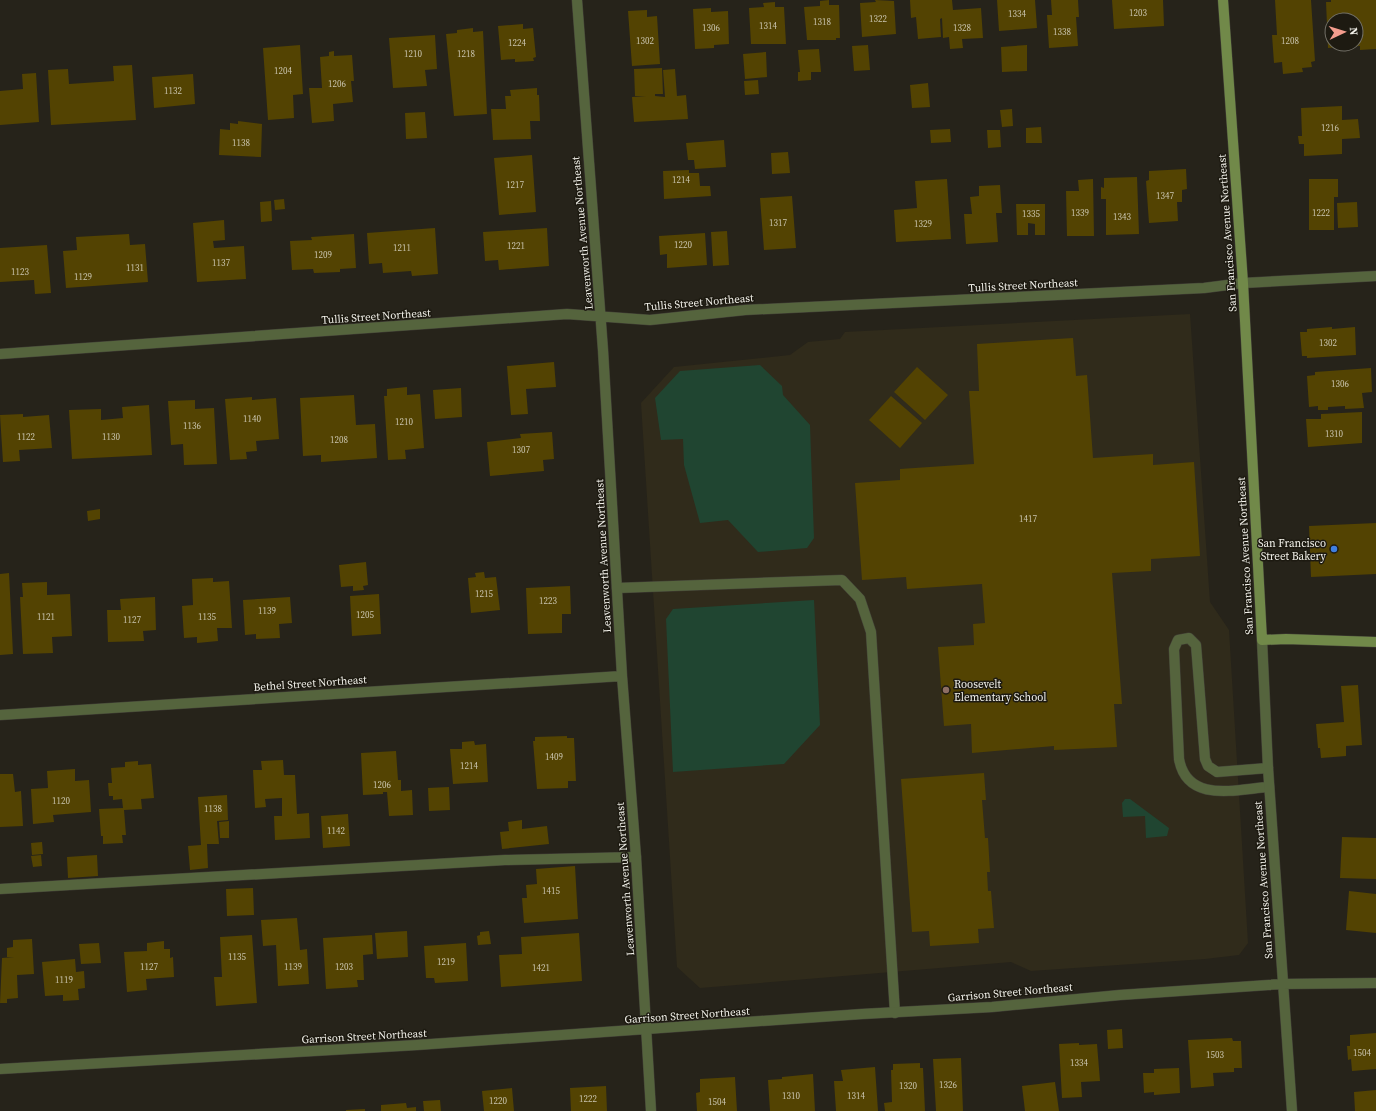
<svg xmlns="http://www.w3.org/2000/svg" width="1376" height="1111" font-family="'Source Serif 4',serif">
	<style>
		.built { fill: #302b1b }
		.green { fill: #204531 }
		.building { fill: #534302; fill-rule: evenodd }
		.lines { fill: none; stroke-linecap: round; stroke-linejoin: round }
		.lane-casing { stroke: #424037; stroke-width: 11 }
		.street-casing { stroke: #424037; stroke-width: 11 }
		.secondary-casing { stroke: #424037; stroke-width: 11 }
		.lane { stroke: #55643d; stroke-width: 10 }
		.street { stroke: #55643d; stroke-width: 10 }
		.secondary { stroke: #718949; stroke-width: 10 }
		.shop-dot { fill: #3f7fe0; stroke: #1d1a11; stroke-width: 1.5 }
		.education-dot { fill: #8d6e63; stroke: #1d1a11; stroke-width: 1.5 }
		.labels { text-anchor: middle; stroke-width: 3; stroke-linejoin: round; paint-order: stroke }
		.number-label { font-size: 9px; fill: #cac5af }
		.street-label { font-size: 11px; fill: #f1f0e9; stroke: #1d1a11 }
		.poi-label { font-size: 11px; fill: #f1f0e9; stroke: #1d1a11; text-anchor: end }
	</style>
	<rect width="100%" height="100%" fill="#26231a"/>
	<path class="built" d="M1190 314 1210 602 1229 630 1248 943 1239 955 1205 959 1031 971 1011 962 700 988 677 967 641 403 674 367 790 355 808 342 840 339 845 332Z"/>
	<path class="green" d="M760 365 782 386 783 395 810 425 814 538 807 548 758 552 728 520 700 523 684 465 683 439 661 440 655 398 680 371Z
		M814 600 820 725 784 764 673 772 666 619 673 609Z
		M1125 799H1130L1169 828 1167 836 1146 838 1145 816 1123 817 1122 803Z"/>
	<path class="building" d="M829 0V5H839L840 38H836V40H807L804 7 820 6V1Z
		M875 0 894 1 896 34 862 37 860 3 876 2Z
		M910 0H952L953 10 981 8 983 38 962 39 963 48 950 49 949 37 943 38 942 18 940 19 941 37 918 39 916 17 911 18Z
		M997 0H1035L1037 28 999 31Z
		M1051 0H1078L1079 17H1076L1078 46 1049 48 1047 15H1052Z
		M1112 0H1163L1164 26 1114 29Z
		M1275 0H1311L1315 61 1311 62 1312 67 1302 68 1303 72 1283 74 1282 62 1274 63 1272 35H1277Z
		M1331 0H1376V49L1360 50V46L1328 48 1326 2H1331ZM1332 20H1356V44H1332Z
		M775 2V7H784L786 44H751L749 8 764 7 763 3Z
		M711 8V12L728 11 729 44 714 45V48L695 49 693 9Z
		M647 10V17L657 16 660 64 632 66 628 11Z
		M523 24V29L533 28 536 57 533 58 534 61 515 62V59L501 60 498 26Z
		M473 28V32L483 31 487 114 454 116 446 34 457 33V30Z
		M435 35 437 69 425 70 427 86 393 88 389 38Z
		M300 45 303 94 293 95 294 118 268 120 263 48Z
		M868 45 870 70 854 71 852 46Z
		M1027 45V71L1002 72 1001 47Z
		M819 49 821 72H811V80L798 81V72H800L798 50Z
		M334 51V56L352 55 354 81H351L353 102 333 104 334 121 312 123 309 88H322L320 57 329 56V52Z
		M766 52 767 77 745 79 743 54Z
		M132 65 136 120 51 125 48 70 68 69 69 84 114 81 113 66Z
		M662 68 663 94H655V96L665 97 663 70 675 69 677 96 686 95 688 119 634 122 632 97 646 96H635L634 69Z
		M36 73 39 122 0 125V91L23 89 22 74Z
		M193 74 195 104 154 108 152 77Z
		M758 80 759 94 745 95 744 81Z
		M928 83 930 107 912 108 910 85Z
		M537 88V95H539L540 121H530L531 139 493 140 491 109H506L505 96H511L510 90Z
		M1342 106V120L1358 119 1360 138 1342 139V154L1304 156V144H1299L1298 136H1302L1301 108Z
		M1012 109 1013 126 1002 127 1000 110Z
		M425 112 427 138 406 139 405 113Z
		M238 121 262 124 261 157 219 155 220 129 230 130V123L238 124Z
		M1041 127 1042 143H1026V128Z
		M950 129 951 142 931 143 930 130Z
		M987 130H1000L1001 147 988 148Z
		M724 140 726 167 695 169 694 160H688L686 143Z
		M788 152 790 173 772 174 771 153Z
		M532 155 536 212 499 215 494 158Z
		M1186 169 1187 189 1182 190V202H1177L1178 221 1149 223 1146 181 1149 180V171Z
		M689 170V173H699L700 186H710L711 196 664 199 663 171Z
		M1137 177 1139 234 1106 235V199H1101V187L1104 188V178Z
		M947 179 951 239 896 242 894 210 917 208 915 181Z
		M1093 179 1094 236H1067L1066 191H1079L1078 180Z
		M1309 179H1338V197H1334V230H1309Z
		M1000 185 1002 213H996L998 242 966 244 964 214H972L970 197 979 196V186Z
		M792 196 796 248 764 250 760 198Z
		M284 199 285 209 275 210 274 200Z
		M271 201 272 221 261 222 260 202Z
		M1357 202 1358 227 1338 228 1337 203Z
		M1016 204H1045V235H1035V224L1028 223V235H1017Z
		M224 220 225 240 213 241 214 248 244 246 246 279 197 282 193 223Z
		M435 228 438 274 412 276 411 271 383 273 382 263 369 264 367 233Z
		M547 228 549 266 499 270 498 260 485 261 483 232Z
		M727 231 729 265 713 266 711 232Z
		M705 233 707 265 667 268V254L660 255 659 236Z
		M129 234 130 245 145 244 148 282 66 288 63 251 77 250 76 237Z
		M354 234 356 268 340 269V272L314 273 313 269 292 270 290 241 312 240 311 237Z
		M47 245 51 293 35 294 34 280 0 282V248Z
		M1332 327V329L1355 327 1356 355 1307 358V356H1302L1300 332H1307V329Z
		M1073 338 1076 376 1087 375 1093 458 1153 454V465L1194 462 1200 556 1151 559V571L1112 573 1122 704H1114L1117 747 1054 750V746L972 753 971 724 944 726 938 647 974 645 973 624 985 623 982 584 907 589 906 577 862 580 855 483 900 480V469L974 464 969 391H979L977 344Z
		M554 362 556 387 526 389 528 414 511 415 507 366Z
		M917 367 948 395 925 420 894 392Z
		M1371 368 1372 392 1362 393 1364 408 1345 409V406L1328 407V410H1318V406L1309 407 1307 376 1315 375V372Z
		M407 387V395L420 394 424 448 405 450 406 459 388 460 384 396H387V389Z
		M461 388 462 417 435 419 433 390Z
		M354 395 356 425 375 424 377 458 321 462V455L303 456 300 398Z
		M891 396 922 423 900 448 869 420Z
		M252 397V400L276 398 279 439 256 441 257 451 246 452 247 459 230 460 225 399Z
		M195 400V409L214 408 217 464 184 465 183 444 171 445 168 401Z
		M149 405 152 455 72 459 69 410 101 409V420L123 418 122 407Z
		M1362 412V443L1308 447 1306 419H1321V414Z
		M23 414V417L49 415 52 448 19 450 20 461 3 462 0 415Z
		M552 432 554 459 543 460 544 471 490 476 487 442 521 438 520 434Z
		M100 509V519L88 521 87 511Z
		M1376 523V574L1311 577 1309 526Z
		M366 562 368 585 363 586 364 590 353 591V586L341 587 339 565Z
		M484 572 485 578 496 577 500 610 471 613 468 578 476 577 475 573Z
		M9 573 13 654 0 655V574Z
		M213 578V582L229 581 232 628H217L218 641 197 643V637L184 638 182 606 193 605 192 579Z
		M47 582V595L70 594 72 636 52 637 53 653 23 654 20 597H23L22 583Z
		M570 586 571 614H562V633L528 634 526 588Z
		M379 594 381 634 352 636 350 596Z
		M155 597 156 630 143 631 144 641 108 642 107 610H121L120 599Z
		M290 597 292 623 279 624 280 638 256 639V634L245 635 243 600Z
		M1358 685 1362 745 1346 746V756L1321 758 1320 748H1318L1316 724 1344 722 1341 686Z
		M567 736V738H574L576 781H568V788L537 789 533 741H535V737Z
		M474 741 475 745 486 744 488 782 453 784 450 749H462V742Z
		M396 751 398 780H401V791L412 790 413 815 389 816 387 792H383V794L363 795 361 753Z
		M283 760 284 775H295L297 814 309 813 310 838 275 840 274 816H282V798L265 799 266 807 255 808 253 770H262L261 761Z
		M138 761V765L151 764 154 798 141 799 142 809 124 810 126 835H122L123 843 103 844V836H101L99 809 123 808 122 799 113 800V796H109L108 783H112L111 768 125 767V762Z
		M75 769V781L89 780 91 812 53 815 54 822 33 824 31 789 48 788 47 771Z
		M984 773 986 800H982L985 838H988L990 872H987L988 891H991L994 928 978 929 979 943 930 946 929 931 912 932 901 779Z
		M0 774H13L15 792 21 791 23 826 0 827Z
		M449 787 450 810 429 811 428 788Z
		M227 795 228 820 217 821 219 844H207L208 868 190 870 188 846 201 845 198 797Z
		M348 814 350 846 323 848 321 816Z
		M522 820V829L547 826 549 844 502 849 500 832 509 831 508 822Z
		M229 821V838H220L219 822Z
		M1342 837 1376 838V879L1340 878Z
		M42 842 43 854 32 855 31 843Z
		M41 855 42 866 33 867 31 856Z
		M97 855 98 876 68 878 67 857Z
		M575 866 578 919 524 923 522 898H527L526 885 537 884 536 869Z
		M253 888 254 915 227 916 226 889Z
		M1349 891 1376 894V933L1346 930Z
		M297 918 300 950 307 949 309 984 278 986 276 945 263 946 261 920Z
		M407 931 408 957 377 959 375 933Z
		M489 931 491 944 478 945 477 936 480 935V932Z
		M579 933 582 981 501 987 499 955 522 954 521 937Z
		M252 935 257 1003 216 1006 214 977H222L220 937Z
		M372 935 373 954 363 955 364 980H357L358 987 326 989 323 938Z
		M32 939 34 974 17 975 18 998 7 999V1003H0L2 958 14 957H7V948L13 947V940Z
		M164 941V949H170V958L173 957 174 977 146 979 147 990 127 992 124 952 147 951V943Z
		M99 943 101 963 81 964 79 944Z
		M466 943 468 981 435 983 434 978H426L424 946Z
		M75 959 76 972 84 971 85 988 78 989 79 1000 63 1001V995L45 996 42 962Z
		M1122 1029 1123 1048 1108 1049 1107 1030Z
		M1376 1033V1069L1352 1071 1351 1059 1348 1060 1347 1046H1350V1035Z
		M1232 1038 1233 1041H1241L1242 1068H1234V1072L1213 1073 1214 1086 1191 1088 1188 1040Z
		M1079 1043V1045L1097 1044 1100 1081 1081 1082 1082 1097 1062 1098 1059 1044Z
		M961 1058 963 1111H936L933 1059Z
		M920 1063V1068H923L925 1111H885L884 1103 892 1102 891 1070H893V1064Z
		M875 1067 878 1111H836L834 1081H843L841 1070Z
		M1179 1068 1180 1093 1154 1095V1092L1144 1093 1143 1073H1154V1069Z
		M813 1074 815 1111H770L768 1080 782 1079V1077Z
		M735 1077 737 1111H697L696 1093 700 1092V1079Z
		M1055 1082 1059 1111H1025L1022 1086Z
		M606 1086 607 1111H571L570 1088Z
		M512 1088 514 1111H484L482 1091Z
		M1376 1090V1111H1355L1354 1092Z
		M440 1100 441 1111H424L423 1101Z
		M406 1103 407 1108 416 1107V1111H381V1105Z
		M365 1109V1111H346V1110Z"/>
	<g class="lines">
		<g class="lane-casing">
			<path id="lane" d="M617 588 842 580 860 599 871 632 895 1013
				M1268 768 1217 772 1208 766 1205 759 1196 645 1189 638 1178 640 1174 649 1179 759C1187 804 1237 789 1269 787
				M0 889 505 860 636 857"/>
		</g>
		<g class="street-casing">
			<path id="street" d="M577 0 603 350 622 676 636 857 651 1111
				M0 354 567 314 650 320 745 310 1204 288 1243 283 1376 276
				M1262 640 1268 768 1292 1111
				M0 715 622 676
				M0 1069 417 1045 862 1014 992 1007 1120 995 1282 984 1376 983"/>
		</g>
		<g class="secondary-casing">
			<path id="secondary" d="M1223 0 1243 283 1262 640 1286 639 1376 642"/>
		</g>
		<use href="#lane" class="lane"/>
		<use href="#street" class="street"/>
		<use href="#secondary" class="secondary"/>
	</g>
	<circle class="shop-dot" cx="1334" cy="549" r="4"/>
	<circle class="education-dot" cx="946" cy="690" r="4"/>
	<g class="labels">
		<g class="number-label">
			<text x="1138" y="16">1203</text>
			<text x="1017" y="17">1334</text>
			<text x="878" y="22">1322</text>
			<text x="822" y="25">1318</text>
			<text x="768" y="29">1314</text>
			<text x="711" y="31">1306</text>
			<text x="962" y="31">1328</text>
			<text x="1062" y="35">1338</text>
			<text x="645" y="44">1302</text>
			<text x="1290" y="44">1208</text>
			<text x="517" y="46">1224</text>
			<text x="413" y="57">1210</text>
			<text x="466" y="57">1218</text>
			<text x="283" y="74">1204</text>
			<text x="337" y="87">1206</text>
			<text x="173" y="94">1132</text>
			<text x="1330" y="131">1216</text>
			<text x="241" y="146">1138</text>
			<text x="681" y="183">1214</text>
			<text x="515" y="188">1217</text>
			<text x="1165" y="199">1347</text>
			<text x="1080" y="216">1339</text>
			<text x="1321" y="216">1222</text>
			<text x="1031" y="217">1335</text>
			<text x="1122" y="220">1343</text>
			<text x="778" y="226">1317</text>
			<text x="923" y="227">1329</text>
			<text x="683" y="248">1220</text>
			<text x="516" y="249">1221</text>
			<text x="402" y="251">1211</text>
			<text x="323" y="258">1209</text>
			<text x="221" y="266">1137</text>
			<text x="135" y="271">1131</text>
			<text x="20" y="275">1123</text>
			<text x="83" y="280">1129</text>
			<text x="1328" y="346">1302</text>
			<text x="1340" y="387">1306</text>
			<text x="252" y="422">1140</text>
			<text x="404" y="425">1210</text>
			<text x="192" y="429">1136</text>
			<text x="1334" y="437">1310</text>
			<text x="26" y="440">1122</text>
			<text x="111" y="440">1130</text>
			<text x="339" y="443">1208</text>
			<text x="521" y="453">1307</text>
			<text x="1028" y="522">1417</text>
			<text x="484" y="597">1215</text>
			<text x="548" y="604">1223</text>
			<text x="267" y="614">1139</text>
			<text x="365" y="618">1205</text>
			<text x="46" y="620">1121</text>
			<text x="207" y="620">1135</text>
			<text x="132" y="623">1127</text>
			<text x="554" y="760">1409</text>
			<text x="469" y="769">1214</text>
			<text x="382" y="788">1206</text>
			<text x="61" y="804">1120</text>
			<text x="213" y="812">1138</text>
			<text x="336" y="834">1142</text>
			<text x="551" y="894">1415</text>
			<text x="237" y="960">1135</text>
			<text x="446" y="965">1219</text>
			<text x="149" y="970">1127</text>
			<text x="293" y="970">1139</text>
			<text x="344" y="970">1203</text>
			<text x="541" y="971">1421</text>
			<text x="64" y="983">1119</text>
			<text x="1362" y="1056">1504</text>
			<text x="1215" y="1058">1503</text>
			<text x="1079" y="1066">1334</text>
			<text x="948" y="1088">1326</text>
			<text x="908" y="1089">1320</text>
			<text x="791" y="1099">1310</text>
			<text x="856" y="1099">1314</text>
			<text x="588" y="1102">1222</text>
			<text x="498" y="1104">1220</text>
			<text x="717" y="1105">1504</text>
		</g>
		<g class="street-label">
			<text transform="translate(582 233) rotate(-95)" y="4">Leavenworth Avenue Northeast</text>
			<text transform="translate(1227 233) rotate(-94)" y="4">San Francisco Avenue Northeast</text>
			<text transform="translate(1023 285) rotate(-3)" y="4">Tullis Street Northeast</text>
			<text transform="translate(699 302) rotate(-5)" y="4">Tullis Street Northeast</text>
			<text transform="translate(376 316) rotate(-4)" y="4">Tullis Street Northeast</text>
			<text transform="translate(603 556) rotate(-93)" y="4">Leavenworth Avenue Northeast</text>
			<text transform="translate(1245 556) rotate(-93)" y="4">San Francisco Avenue Northeast</text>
			<text transform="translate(310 683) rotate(-4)" y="4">Bethel Street Northeast</text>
			<text transform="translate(625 879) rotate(-94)" y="4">Leavenworth Avenue Northeast</text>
			<text transform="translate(1263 880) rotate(-94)" y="4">San Francisco Avenue Northeast</text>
			<text transform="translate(1010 992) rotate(-5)" y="4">Garrison Street Northeast</text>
			<text transform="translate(687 1015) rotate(-4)" y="4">Garrison Street Northeast</text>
			<text transform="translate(364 1036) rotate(-3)" y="4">Garrison Street Northeast</text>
		</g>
		<g class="poi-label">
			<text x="1326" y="547">San Francisco<tspan x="1326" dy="13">Street Bakery</tspan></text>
			<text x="954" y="688" text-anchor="start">Roosevelt<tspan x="954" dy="13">Elementary School</tspan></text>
		</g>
	</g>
	<g transform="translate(1344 32) rotate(86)"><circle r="19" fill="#1d1a11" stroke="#727067"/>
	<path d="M0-3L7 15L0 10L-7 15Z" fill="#f49d8d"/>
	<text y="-6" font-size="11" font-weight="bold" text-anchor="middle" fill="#f1f0e9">N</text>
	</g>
</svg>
